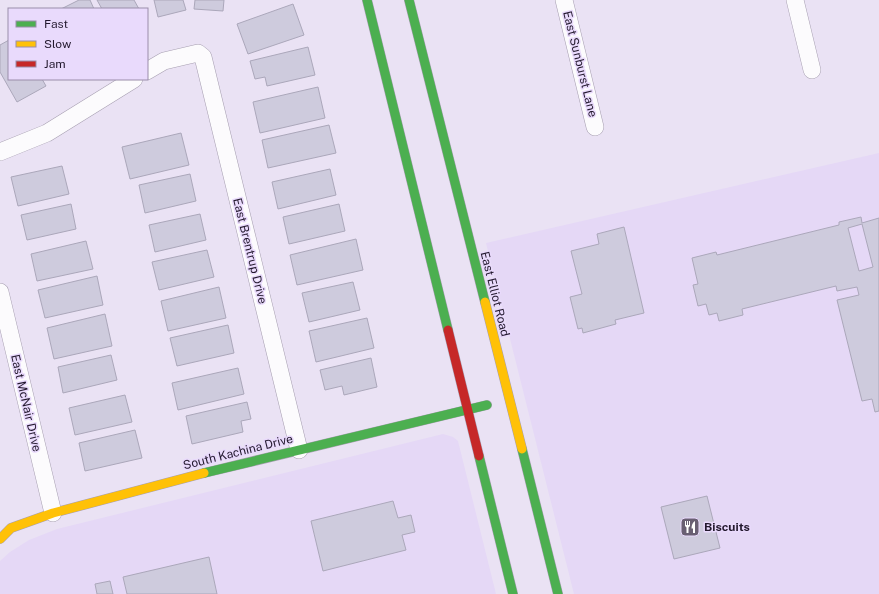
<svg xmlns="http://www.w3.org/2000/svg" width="879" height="594" font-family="'Public Sans',sans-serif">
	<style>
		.built { fill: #e5d8f6 }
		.building { fill: #cecbdd; stroke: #aba7ba; fill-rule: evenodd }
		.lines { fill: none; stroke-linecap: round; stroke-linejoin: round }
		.street-casing { stroke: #a79fb1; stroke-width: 18 }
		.fast-casing { stroke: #a79fb1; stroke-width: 10 }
		.slow-casing { stroke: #a79fb1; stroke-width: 10 }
		.jam-casing { stroke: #a79fb1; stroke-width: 10 }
		.street { stroke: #fcfbfd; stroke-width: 17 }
		.fast { stroke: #4caf50; stroke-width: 9 }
		.slow { stroke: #ffc107; stroke-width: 9 }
		.jam { stroke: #c62828; stroke-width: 9 }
		.labels { text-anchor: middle; stroke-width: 3; stroke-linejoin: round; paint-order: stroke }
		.street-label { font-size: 12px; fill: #23192e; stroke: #e9dafc }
		.poi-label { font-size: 12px; font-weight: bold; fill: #23192e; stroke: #e9dafc; text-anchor: start }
	</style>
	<rect width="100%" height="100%" fill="#eae2f4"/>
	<path class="built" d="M879 153V594H574L486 243Z
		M443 434 453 437 458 441 496 594H0V561L10 552 29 540 57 529Z"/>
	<path class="building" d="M79 0H90L94 9H61Z
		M97 0H134L139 9H102Z
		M154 0H183L186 10 158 17Z
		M195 0H224L223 11 194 9Z
		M293 4 304 35 248 54 237 24Z
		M9 40V79H42L46 86 17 102 0 72V45Z
		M308 47 315 75 267 86 265 77 255 79 250 61Z
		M318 87 325 118 260 133 253 102Z
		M329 125 336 153 268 168 262 140Z
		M181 133 189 165 130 179 122 147Z
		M62 166 69 194 18 206 11 177Z
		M330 169 336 195 278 209 272 182Z
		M190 174 196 201 145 213 139 185Z
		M71 204 76 229 27 240 21 215Z
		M339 204 345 231 289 244 283 217Z
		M200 214 206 240 155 252 149 225Z
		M861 217 862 223 879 218V411L875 412 872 399 862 401 837 300 859 295 857 287 837 291 836 286 742 309 743 315 719 321 717 313 709 315 706 304 698 306 693 285 698 284 692 258 716 252 717 255 839 225V222ZM862 224 873 267 859 271 848 228Z
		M624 227 644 313 615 320 616 324 583 333 582 328 578 329 570 297 582 294 571 251 599 244 597 234Z
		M356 239 363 270 297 285 290 255Z
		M86 241 93 269 37 281 31 254Z
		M207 250 214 277 159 290 152 262Z
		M97 276 103 305 45 318 38 290Z
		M353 282 360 310 309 322 302 293Z
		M219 287 226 318 168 331 161 301Z
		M105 314 112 346 54 359 47 328Z
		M367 318 374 348 316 362 309 331Z
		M228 325 234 353 177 366 170 338Z
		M111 355 117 380 63 393 58 367Z
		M371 358 377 387 344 395 342 386 325 390 320 370Z
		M238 368 244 394 178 410 172 383Z
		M125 395 132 422 75 435 69 408Z
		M247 402 251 419 241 421 243 432 192 444 186 416Z
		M135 430 142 458 85 471 79 443Z
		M707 496 720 548 674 559 661 507Z
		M393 501 398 518 411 515 415 532 402 535 406 550 323 571 311 521Z
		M209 557 217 594H127L123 577Z
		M110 581 113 594H97L95 584Z"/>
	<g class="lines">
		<g class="street-casing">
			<path id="street" d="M564 0 595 127
				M795 0 812 70
				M147 71 164 61 198 53 203 57 299 450
				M0 152 47 133 134 79
				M0 292 53 513"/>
		</g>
		<g class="fast-casing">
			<path id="fast" d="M367 0 448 330
				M409 0 485 302
				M522 449 558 594
				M479 456 513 594
				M204 473 487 405"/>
		</g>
		<g class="slow-casing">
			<path id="slow" d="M485 302 522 449
				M0 539 11 528 53 513 204 473"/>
		</g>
		<g class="jam-casing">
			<path id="jam" d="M448 330 479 456"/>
		</g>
		<use href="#street" class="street"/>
		<use href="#fast" class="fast"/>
		<use href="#slow" class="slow"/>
		<use href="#jam" class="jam"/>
	</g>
	<defs>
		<g id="restaurant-square" transform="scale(1)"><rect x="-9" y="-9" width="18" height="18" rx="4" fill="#695f73" stroke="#e9dafc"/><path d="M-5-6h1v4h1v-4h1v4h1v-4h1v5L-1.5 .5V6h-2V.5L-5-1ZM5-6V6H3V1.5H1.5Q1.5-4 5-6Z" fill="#fff"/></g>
	</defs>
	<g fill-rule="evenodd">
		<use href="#restaurant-square" x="690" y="527"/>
	</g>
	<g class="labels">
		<g class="street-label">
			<text transform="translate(580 64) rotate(76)" y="4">East Sunburst Lane</text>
			<text transform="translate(250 251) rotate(76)" y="4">East Brentrup Drive</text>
			<text transform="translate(495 294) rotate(76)" y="4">East Elliot Road</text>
			<text transform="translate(26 403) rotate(77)" y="4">East McNair Drive</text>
			<text transform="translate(238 452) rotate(-14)" y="4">South Kachina Drive</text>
		</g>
		<g class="poi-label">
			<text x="704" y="531">Biscuits</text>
		</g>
	</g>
	<rect x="8" y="8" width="140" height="72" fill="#e9dafc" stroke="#9a8daa"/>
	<rect x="16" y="21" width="20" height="6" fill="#4caf50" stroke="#9a8daa"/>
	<text x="44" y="28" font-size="12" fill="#23192e">Fast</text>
	<rect x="16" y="41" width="20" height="6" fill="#ffc107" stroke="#9a8daa"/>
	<text x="44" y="48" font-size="12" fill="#23192e">Slow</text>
	<rect x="16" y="61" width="20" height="6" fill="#c62828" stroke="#9a8daa"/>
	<text x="44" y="68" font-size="12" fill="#23192e">Jam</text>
</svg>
